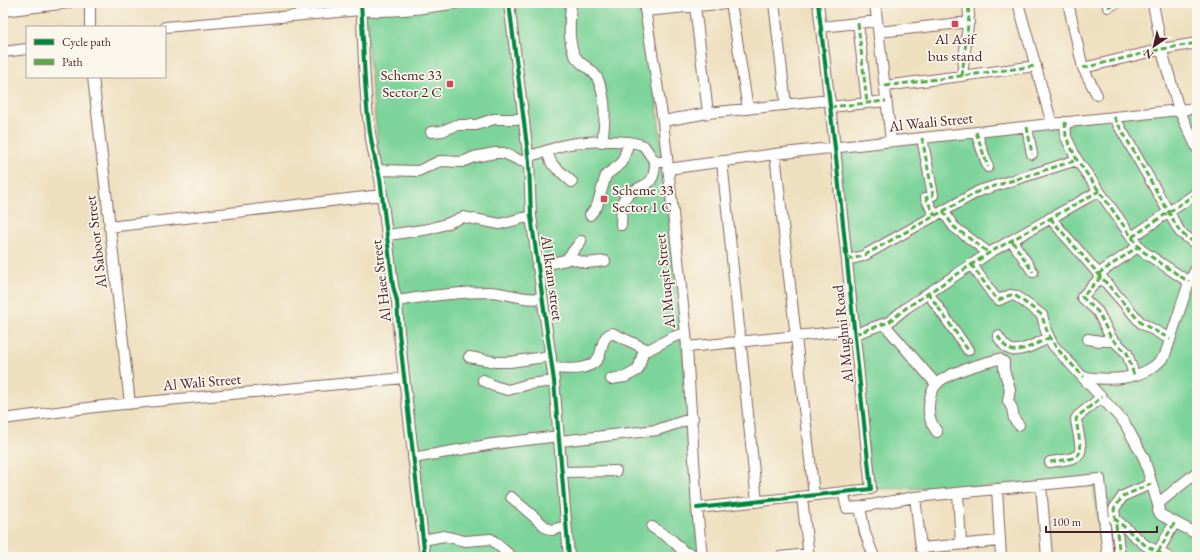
<svg xmlns="http://www.w3.org/2000/svg" width="1200" height="560" font-family="'EB Garamond',serif">
	<style>
		.green { fill: #7dd49a; stroke: #647a62 }
		.lines { fill: none; stroke-linecap: round; stroke-linejoin: round }
		.minor-casing { stroke: #83635f; stroke-width: 12 }
		.minor { stroke: #fff; stroke-width: 10 }
		.quiet { stroke: #57aa44; stroke-width: 3; stroke-dasharray: 6 3; stroke-linecap: butt }
		.cycleway-casing { stroke: #fbf7ec; stroke-width: 6 }
		.cycleway { stroke: #00873e; stroke-width: 4 }
		.poi-dot { fill: #d1495b; stroke: #fbf7ec; stroke-width: 1.5 }
		.labels { text-anchor: middle; stroke-width: 3.5; stroke-linejoin: round; paint-order: stroke }
		.poi-label { font-size: 15px; fill: #4a1f2b; stroke: #fbf7ec }
		.street-label { font-size: 15px; fill: #4a1f2b; stroke: #fbf7ec }
	</style>
	<rect width="100%" height="100%" fill="#fbf7ec"/>
	<filter id="ink" filterUnits="userSpaceOnUse"><feTurbulence type="fractalNoise" baseFrequency=".025" numOctaves="2"/><feDisplacementMap in="SourceGraphic" scale="8" xChannelSelector="R" yChannelSelector="G"/><feConvolveMatrix kernelMatrix="1 2 1 2 8 2 1 2 1" color-interpolation-filters="sRGB"/></filter>
	<filter id="wash" filterUnits="userSpaceOnUse"><feTurbulence type="fractalNoise" baseFrequency=".012" numOctaves="4" result="noise"/><feDisplacementMap in="SourceGraphic" scale="16" xChannelSelector="R" yChannelSelector="G"/><feGaussianBlur stdDeviation="0.9" result="paint"/><feColorMatrix in="noise" values="0 0 0 0 0 0 0 0 0 0 0 0 0 0 0 0 0 1.4 0 .05"/><feComposite in="paint" operator="in"/></filter>
	<g filter="url(#wash)">
		<rect width="100%" height="100%" fill="#eee0bf"/>
		<path class="green" d="M363 3H646L705 557H422Z
			M1197 108V557H1103L1093 485 871 489 835 148Z"/>
	</g>
	<g filter="url(#ink)">
		<g class="lines">
			<g class="minor-casing">
				<path id="minor" d="M361 3C365 60 363 123 380 178L393 286 397 301 399 333 425 557
					M509 3 529 162 531 216 554 381 569 557
					M571 3C570 20 566 50 580 62 587 68 596 72 599 82 607 102 605 121 602 142
					M644 3 663 121 686 333 697 508 702 557
					M731 3 748 109
					M774 3 786 105
					M875 3 891 141
					M1018 3 1052 124
					M1068 3 1083 68 1097 95
					M1153 3 1162 51 1179 110 1197 148
					M695 6 708 113 830 100
					M1108 7 1116 3
					M3 11 68 3
					M645 11 728 3
					M858 23 867 103
					M90 27V3
					M165 27 361 10C393 13 426 8 457 3
					M821 27 877 21
					M879 32 969 22
					M3 52 27 49
					M1083 68 1162 49 1197 43
					M962 76 969 16 968 3
					M93 77 130 404
					M885 86 1036 66
					M830 107 886 101
					M1114 117 1180 232 1197 245
					M663 121 708 113
					M1065 122 1066 137 1077 160 1141 250 1189 282
					M1027 127 1032 154
					M431 132 442 131 457 125H476L494 119H524
					M976 132 988 167
					M922 138 933 195 926 198 935 216
					M547 152 552 164 572 182
					M775 154 814 495
					M529 156C539 154 548 150 558 147 575 141 629 138 644 146L655 162H667
					M722 161 757 502
					M668 169 775 154 1197 108
					M378 170 418 171 440 161 462 162 474 157 495 153H504L521 161 529 162
					M943 211 954 227 989 253
					M590 215 597 206 606 175 622 163 629 142
					M1050 218 1141 323 1170 339
					M621 225 622 203 624 199C639 181 655 192 655 162
					M109 227 382 195
					M388 235 429 229 446 224 463 217 500 224 531 216
					M1132 237 1197 193
					M1012 241 1033 272
					M569 258 586 263 605 261
					M847 260 863 256 979 191 1077 160
					M971 264 994 296 999 300 1010 295 1016 296 1042 315 1046 331 1053 345 1124 422 1144 458 1158 505
					M537 266 566 260 581 241
					M1098 274 1139 246
					M1101 277 1082 297 1098 312 1111 338 1127 353 1134 375
					M928 293 968 350
					M397 301C427 296 460 292 490 292 509 293 523 301 542 298
					M884 324 936 384
					M855 334 889 322 906 308 989 253 1099 191
					M998 336C1001 341 1005 348 1012 350 1023 352 1039 342 1049 338
					M1088 339 1100 341H1113
					M687 347 855 330
					M469 357 496 362H510L551 356
					M552 368C561 368 572 370 581 368 611 362 594 340 612 333L648 350 673 337 686 333
					M1084 377C1112 381 1147 380 1165 355L1189 282 1197 267
					M611 379 625 377 638 370 644 349
					M483 380 494 386 508 390 529 384 554 381
					M3 419 103 406 404 378
					M937 432C931 424 928 416 929 406 929 398 932 388 938 383 948 372 984 363 999 359L1004 362V370L1010 389 1008 401 1012 408 1014 419 1019 425
					M560 441 657 430 693 418
					M413 458 493 444 559 436
					M1050 462C1090 457 1081 455 1076 419L1078 416 1102 397
					M562 472 616 471
					M1197 472 1160 502 1158 511 1161 515 1197 534
					M1041 485 1047 557
					M997 489 1001 557
					M843 492 847 508 860 507 865 533 874 557
					M958 493 961 544
					M511 497 547 528 552 530 566 526
					M802 497 809 557
					M915 497 921 548 1000 541
					M860 507 915 497 1100 479 1108 557
					M697 508 871 489 835 148 818 3
					M1114 518 1145 545 1168 557
					M652 527 672 540 684 552 702 557
					M423 540 444 536 465 541 491 539 512 557
					M1158 552 1175 522
					M780 557 809 554
					M1120 557 1114 509 1123 496 1151 484"/>
			</g>
			<use href="#minor" class="minor"/>
			<path class="quiet" d="M1108 7 1116 3
				M858 23 867 103
				M1083 68 1162 49 1197 43
				M962 76 969 16 968 3
				M885 86 1036 66
				M830 107 886 101
				M1114 117 1180 232 1197 245
				M1065 122 1066 137 1077 160 1141 250 1189 282
				M1027 127 1032 154
				M976 132 988 167
				M922 138 933 195 926 198 935 216
				M943 211 954 227 989 253
				M1050 218 1141 323 1170 339
				M1132 237 1197 193
				M1012 241 1033 272
				M847 260 863 256 979 191 1077 160
				M971 264 994 296 999 300 1010 295 1016 296 1042 315C1049 345 1063 355 1084 377
				M1098 274 1139 246
				M1101 277 1082 297 1098 312 1111 338 1127 353 1134 375
				M928 293 968 350
				M855 334 889 322 906 308 989 253 1099 191
				M998 336C1001 341 1005 348 1012 350 1023 352 1039 342 1049 338
				M1050 462C1090 457 1081 455 1076 419L1078 416 1102 397
				M1114 518 1145 545 1168 557
				M1158 552 1175 522
				M1120 557 1114 509 1123 496 1151 484"/>
			<g class="cycleway-casing">
				<path id="cycleway" d="M361 3C365 60 363 123 380 178L393 286 397 301 399 333 425 557
					M509 3 529 162 531 216 554 381 569 557
					M697 508 871 489 835 148 818 3"/>
			</g>
			<use href="#cycleway" class="cycleway"/>
		</g>
	</g>
	<g class="poi-dot">
		<rect x="951" y="20" width="8" height="8" rx="2"/>
		<rect x="446" y="80" width="8" height="8" rx="2"/>
		<rect x="600" y="195" width="8" height="8" rx="2"/>
	</g>
	<g class="labels">
		<g class="poi-label">
			<text x="955" y="44">Al Asif<tspan x="955" dy="17">bus stand</tspan></text>
			<text x="442" y="80" text-anchor="end">Scheme 33<tspan x="442" dy="17">Sector 2 C</tspan></text>
			<text x="612" y="195" text-anchor="start">Scheme 33<tspan x="612" dy="17">Sector 1 C</tspan></text>
		</g>
		<g class="street-label">
			<text transform="translate(931 122) rotate(-6)" y="5">Al Waali Street</text>
			<text transform="translate(96 242) rotate(-97)" y="5">Al Saboor Street</text>
			<text transform="translate(552 278) rotate(82)" y="5">Al Ikram street</text>
			<text transform="translate(381 281) rotate(-97)" y="5">Al Haee Street</text>
			<text transform="translate(665 281) rotate(-96)" y="5">Al Muqsit Street</text>
			<text transform="translate(843 334) rotate(-96)" y="5">Al Mughni Road</text>
			<text transform="translate(202 382) rotate(-5)" y="5">Al Wali Street</text>
		</g>
	</g>
	<rect width="1200" height="560" fill="none" stroke="#fbf7ec" stroke-width="16"/>
	<rect x="26" y="26" width="140" height="52" fill="#fbf7ec" stroke="#b4a19f"/>
	<rect x="34" y="39" width="20" height="6" fill="#00873e" stroke="#b4a19f"/>
	<text x="62" y="46" font-size="12" fill="#4a1f2b">Cycle path</text>
	<rect x="34" y="59" width="20" height="6" fill="#57aa44" stroke="#b4a19f"/>
	<text x="62" y="66" font-size="12" fill="#4a1f2b">Path</text>
	<g transform="translate(1154 46) rotate(215)" stroke="#fbf7ec" stroke-width="3" paint-order="stroke">
	<path d="M0-3L7 15L0 10L-7 15Z" fill="#4a1f2b"/>
	<text y="-6" font-size="11" font-weight="bold" text-anchor="middle" fill="#4a1f2b">N</text>
	</g>
	<path d="M1046 526v6h111v-6" fill="none" stroke="#4a1f2b" stroke-width="2"/>
	<text x="1052" y="526" font-size="12" fill="#4a1f2b" stroke="#fbf7ec" stroke-width="3" paint-order="stroke">100 m</text>
</svg>
